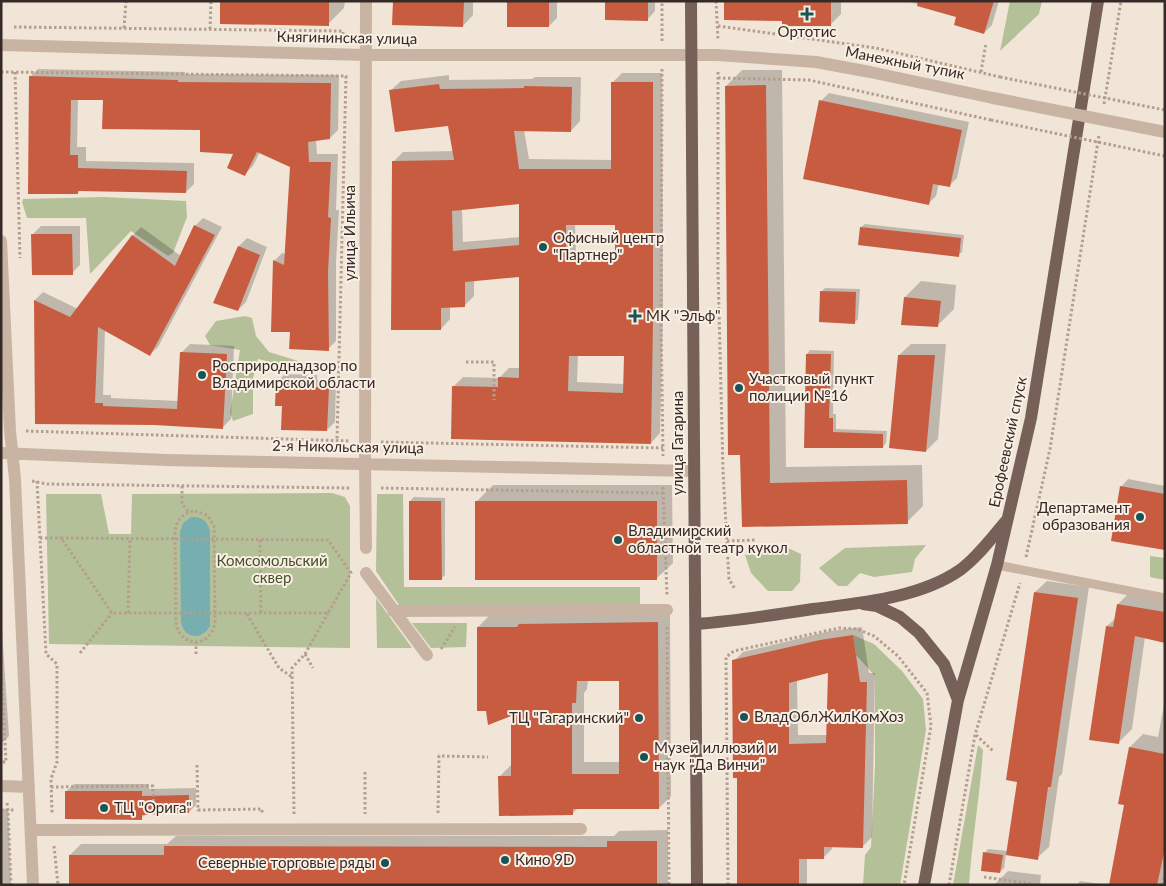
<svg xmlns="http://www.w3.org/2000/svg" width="1166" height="886" font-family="Lato,sans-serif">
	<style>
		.green { fill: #b4c098 }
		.water { fill: #77aeaf }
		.shadow { fill: #0003; fill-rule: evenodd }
		.building { fill: #c85c40; fill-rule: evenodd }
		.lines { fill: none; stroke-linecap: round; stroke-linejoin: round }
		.path { stroke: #b59e8e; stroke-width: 3; stroke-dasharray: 2.5 2.5; stroke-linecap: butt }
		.service { stroke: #c9b4a4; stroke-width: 9 }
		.pedestrian { stroke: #c9b4a4; stroke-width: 12 }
		.minor { stroke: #c9b4a4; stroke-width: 12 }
		.primary { stroke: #776057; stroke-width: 12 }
		.path-bridge { stroke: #b59e8e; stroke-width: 3; stroke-dasharray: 2.5 2.5; stroke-linecap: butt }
		.minor-bridge { stroke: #c9b4a4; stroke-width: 12 }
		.poi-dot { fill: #1b5456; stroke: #f9efe4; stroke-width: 2 }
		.labels { text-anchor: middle; stroke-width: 4; stroke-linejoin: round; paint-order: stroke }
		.poi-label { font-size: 15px; fill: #352a26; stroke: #f9efe4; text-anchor: start }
		.street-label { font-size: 15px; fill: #352a26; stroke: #f9efe4 }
		.park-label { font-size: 15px; fill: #455329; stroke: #f9efe4 }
	</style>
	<rect width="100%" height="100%" fill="#f1e5d8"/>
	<path class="green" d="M1010 1H1042L1039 14 1000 51Z
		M104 197 186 201 187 217 173 253 168 256 131 231 90 274 86 218H27L22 202 23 199Z
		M245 316 252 318 256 336 269 352 311 365 309 370 300 369 258 359 253 378V414L233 421 230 413 240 350 210 345 205 336 216 321Z
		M332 493 345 497 350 506V648L49 644 46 494H101L109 534H131L132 494Z
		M377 494H403L404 587H640V605H399L376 571Z
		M926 545 915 559 912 572 874 577 860 573 847 586H838L819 568 845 548Z
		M788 548 801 554 800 582 792 591H768L751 573 745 555Z
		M1150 556 1165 558V580L1150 577Z
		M376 598 412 648H377Z
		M412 623H467L466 647 431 648Z
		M853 635 874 644 902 671 923 699 926 730 900 885H863L865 855 871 847 875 765V676L856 655Z
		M978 745 983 750C980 795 972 840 969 885H953Z"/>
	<path class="water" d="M191 517C202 516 208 521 210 532V626C202 641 183 639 181 621L180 532 183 523Z"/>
	<path class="shadow" d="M221 1H345L344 8 328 24Z
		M394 1H473V15L463 26Z
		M508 1H557V18L549 26Z
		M606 1H655V11L647 20Z
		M725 1H841V14L830 25 783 19Z
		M999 1 992 25 984 33 958 16 910 2Z
		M38 69 185 72V74L339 75 338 130 330 138 316 140 317 154H338L336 210H339L336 263V341L328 349 292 331 274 261 282 253 286 254 292 166 260 152 253 166 245 174 235 152 201 129 104 99 78 98 77 147H86V161L194 163V184L186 192 81 189 78 193 30 77Z
		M742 70H782L786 467 922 465 923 506 907 522 743 526 726 86Z
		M622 73H662L663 312 660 433 651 443 453 387 463 377 499 378 509 368H521V275L474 280V296L464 306 450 307V319L441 329 393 162 403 152 454 151 449 125 391 90 401 81 449 75V80L532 79 535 77H581L580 121 571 131 524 130 529 159 612 160V83ZM521 202V237L463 242 462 209ZM616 223V252L576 253 575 224ZM578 355H625L624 384 577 382Z
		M829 93 969 122 957 178 949 186 939 183 936 196 928 204 821 101Z
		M203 218 222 227 158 347 149 355 105 330 103 395H111V398L179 401 181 353 190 344 234 346 231 419 223 427 154 424 36 423 35 300 43 292 78 309 133 235 141 227 181 256 195 226Z
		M865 224 964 235 962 252 958 255 861 227Z
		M41 226H80V265L72 273 33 234Z
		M247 238 267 247 246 302 238 310 239 246Z
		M921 281 956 285 954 309 938 325 905 297Z
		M825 288 860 289 858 319 855 322 822 291Z
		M911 344H946L938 439 926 451 899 355Z
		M810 350 834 351 833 414H836V429L887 431 886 443 883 447H805L807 354Z
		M285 374 317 375V380H336L335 422 327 430 283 405 277 382Z
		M1128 479 1165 486V549L1121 487Z
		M493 485H672L673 563 656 579 477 501Z
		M414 497 445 498V575L441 579 410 501Z
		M1047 581 1089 587 1062 774 1059 777 1049 847 1037 858 1006 854 1004 868 1000 872 985 853 988 849 1008 851 1018 781 1035 592Z
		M1131 591 1165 598V642L1145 637 1132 729 1119 742 1107 626 1116 618 1118 604Z
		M670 610 671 796 659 808H578L572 814 499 777 512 764V714L478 627 490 615ZM588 679H620L621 762H584V693L587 689Z
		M1 615 9 736 1 744Z
		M862 627 869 673H875L872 837 863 846H832V849L823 858H807V885H738L739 777 734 661 743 652 830 631ZM829 672 827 735H798L797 680Z
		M1165 700V885H1128L1126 804 1130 747 1143 734 1158 737Z
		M74 784H149V789L196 788V805L189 812 146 814 141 818 66 792Z
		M1 809H8L11 885H1Z
		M668 830V885H70V855L81 844H167L176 836H614L619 831Z
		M1008 871 1041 875 1040 885H994Z
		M1080 881 1108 885H1077Z"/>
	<path class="building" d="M220 1H329V26L220 24Z
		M393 1H464L463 27 392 25Z
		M507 1H549V27H507Z
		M605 1H648V21L605 20Z
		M724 1H831V26H782V21L724 20Z
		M918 1H994L984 34 954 25 956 17 917 6Z
		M29 76 178 80V82L331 83 330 139 308 142 309 162H331L328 217 331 218 328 272 329 351 289 349 290 332H271L273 260 284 265 290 167 257 152 245 176 227 168 233 154 200 152V130L102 129 103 100H71L70 155H78V168L187 171 186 193 78 191V194H28Z
		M611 82H653V322L651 444 451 439 452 386 498 387V377L519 378V277L465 282V307L441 308V330H391L392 161 454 160 448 126 395 132 389 90 439 84 440 89 524 88V86L572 87 571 132 514 131 519 169H611ZM519 204V245L453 251 452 211ZM566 225H615V262H566ZM569 356H624L623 393 568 391Z
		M766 85 770 483 907 480 908 524 742 527 740 455H728L725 86Z
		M819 100 962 130 950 187 933 184 929 205 803 179Z
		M194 225 215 235 150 356 98 327 95 403H103V406L177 409 180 352 227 354 223 429 154 425 35 424 34 300 70 317 132 235 175 266Z
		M860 227 961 238 959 257 858 245Z
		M31 234H72L73 275H32Z
		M238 246 260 255 238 311 213 303Z
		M820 291 856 292 855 324 819 322Z
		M904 297 941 301 938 327 901 325Z
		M806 354H831L829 418H833V432L883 434V448H804Z
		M898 355H935L926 452 889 448Z
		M276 381 310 383V387L329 388 327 431 281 430 282 406H275Z
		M1120 486 1165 494V550L1111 541Z
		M409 501H441L442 580H409Z
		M475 501H657V580H475Z
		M1034 592 1078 598 1051 787H1048L1038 860 1006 855 1017 782 1006 780Z
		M1117 604 1165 612V643L1135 636 1119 744 1089 740 1106 626 1113 627Z
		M658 622 659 809H573V815L499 816 498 776H511V716L488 725 486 711H477V627H517L519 624ZM577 681H619V774H572V703H576Z
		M853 635 860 682H867L863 848 824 847V859H799V885H737V778H733L732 660 820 640ZM828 673 826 743 789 744V683Z
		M1129 747 1165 754V848L1157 885H1109L1124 805 1118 804Z
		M65 791H142V796L189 795V813L142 815V820L65 819Z
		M607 841H657V885H69V855H164V846L607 847Z
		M983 852 1003 855 1000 873 981 871Z"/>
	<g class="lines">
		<path class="path" d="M716 1 718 40
			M718 26 876 48 1000 77
			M14 27 343 31V38
			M124 28 126 1
			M210 29 211 1
			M662 41V1
			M662 69 661 321 663 456
			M1 72 346 76 337 441
			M15 72 20 258
			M718 72V270L723 471 729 579 735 589
			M981 72 986 43
			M718 78 809 80 991 120
			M1104 104 1121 1
			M466 362H494V400
			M26 431 350 441
			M381 442 663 448
			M32 481 47 484 350 488
			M37 481 46 654 57 664V762L51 779 52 814
			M182 486V504L189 512
			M663 487 667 596
			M381 488 663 493
			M195 511 207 515 214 526 215 623C210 648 183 648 176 625L175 532C176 520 183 513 195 511Z
			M40 538H61
			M61 538 328 540 351 573 328 613H112Z
			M260 540 261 613
			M727 541 755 540
			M1026 557 1050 449 1099 135
			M128 613 130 539
			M247 614 279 668 292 677
			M667 627 669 885
			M441 649 455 627
			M80 653 112 613
			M196 654V642
			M305 654 313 668
			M1 663 6 762H1
			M976 735 993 751
			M197 765 198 810 262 809V814
			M365 772V814
			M51 787 153 786 154 813
			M7 803 8 810H14
			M1 810H8L11 885
			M438 813 439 756 488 757
			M294 814 292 668 305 654 328 613
			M54 846 58 885
			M984 877 1038 885
			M728 885 726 657 734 651 839 628 857 629 874 636 898 656 927 693 931 726 904 885
			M949 885 975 735 1020 583
			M1162 885 1165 874"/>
		<path class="service" d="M997 565 1165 598"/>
		<path class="pedestrian" d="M365 464 366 548
			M366 573 427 655
			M393 611 667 610
			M31 830 581 829"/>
		<path class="minor" d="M1 45 366 55H717L816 62 870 72 993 98
			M1 241 10 431 15 479 33 885
			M1 453 166 460 694 471
			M365 464 366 1
			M1 786 29 787"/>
		<path class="primary" d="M691 1 697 885
			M863 604 877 606 900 617 919 633 944 664 958 700
			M696 624C735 621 774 615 813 609 860 603 920 598 960 570 978 557 992 537 1007 520
			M924 885 958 700 997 565 1031 418 1098 1"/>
		<path class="path-bridge" d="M1000 77 1165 110
			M991 120 1165 156"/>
		<path class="minor-bridge" d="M993 98 1165 132"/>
	</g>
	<g class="poi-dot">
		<path d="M804.5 6.5h5v5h5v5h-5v5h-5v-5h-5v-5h5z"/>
		<circle cx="543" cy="247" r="5"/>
		<path d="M632.5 308.5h5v5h5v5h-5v5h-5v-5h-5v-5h5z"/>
		<circle cx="202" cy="375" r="5"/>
		<circle cx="739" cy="388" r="5"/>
		<circle cx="1140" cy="517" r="5"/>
		<circle cx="618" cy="540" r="5"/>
		<circle cx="744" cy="717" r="5"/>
		<circle cx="639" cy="718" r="5"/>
		<circle cx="644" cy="757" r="5"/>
		<circle cx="104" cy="808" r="5"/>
		<circle cx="505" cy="860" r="5"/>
		<circle cx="385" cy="863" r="5"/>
	</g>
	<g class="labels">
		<g class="poi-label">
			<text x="807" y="37" text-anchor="middle">Ортотис</text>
			<text x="553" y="243">Офисный центр<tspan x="553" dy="17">"Партнер"</tspan></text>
			<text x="646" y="321">МК "Эльф"</text>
			<text x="212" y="371">Росприроднадзор по<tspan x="212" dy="17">Владимирской области</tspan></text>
			<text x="749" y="384">Участковый пункт<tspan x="749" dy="17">полиции №16</tspan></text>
			<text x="1130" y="513" text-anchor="end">Департамент<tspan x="1130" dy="17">образования</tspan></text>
			<text x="628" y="536">Владимирский<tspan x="628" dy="17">областной театр кукол</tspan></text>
			<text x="754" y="722">ВладОблЖилКомХоз</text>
			<text x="629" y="723" text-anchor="end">ТЦ "Гагаринский"</text>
			<text x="654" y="753">Музей иллюзий и<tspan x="654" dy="17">наук "Да Винчи"</tspan></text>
			<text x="114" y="813">ТЦ "Орига"</text>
			<text x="515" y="865">Кино 9D</text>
			<text x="375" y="868" text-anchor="end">Северные торговые ряды</text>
		</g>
		<g class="street-label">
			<text transform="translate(347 38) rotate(1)" y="5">Княгининская улица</text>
			<text transform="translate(905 63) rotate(11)" y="5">Манежный тупик</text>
			<text transform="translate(350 233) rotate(-90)" y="5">улица Ильича</text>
			<text transform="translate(1008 442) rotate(-78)" y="5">Ерофеевский спуск</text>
			<text transform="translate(678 443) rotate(-90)" y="5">улица Гагарина</text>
			<text transform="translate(348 447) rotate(1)" y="5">2-я Никольская улица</text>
		</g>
		<g class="park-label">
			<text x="272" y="566">Комсомольский<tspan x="272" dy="17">сквер</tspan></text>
		</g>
	</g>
	<rect width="1166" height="886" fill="none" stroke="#352a26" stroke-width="5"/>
</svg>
